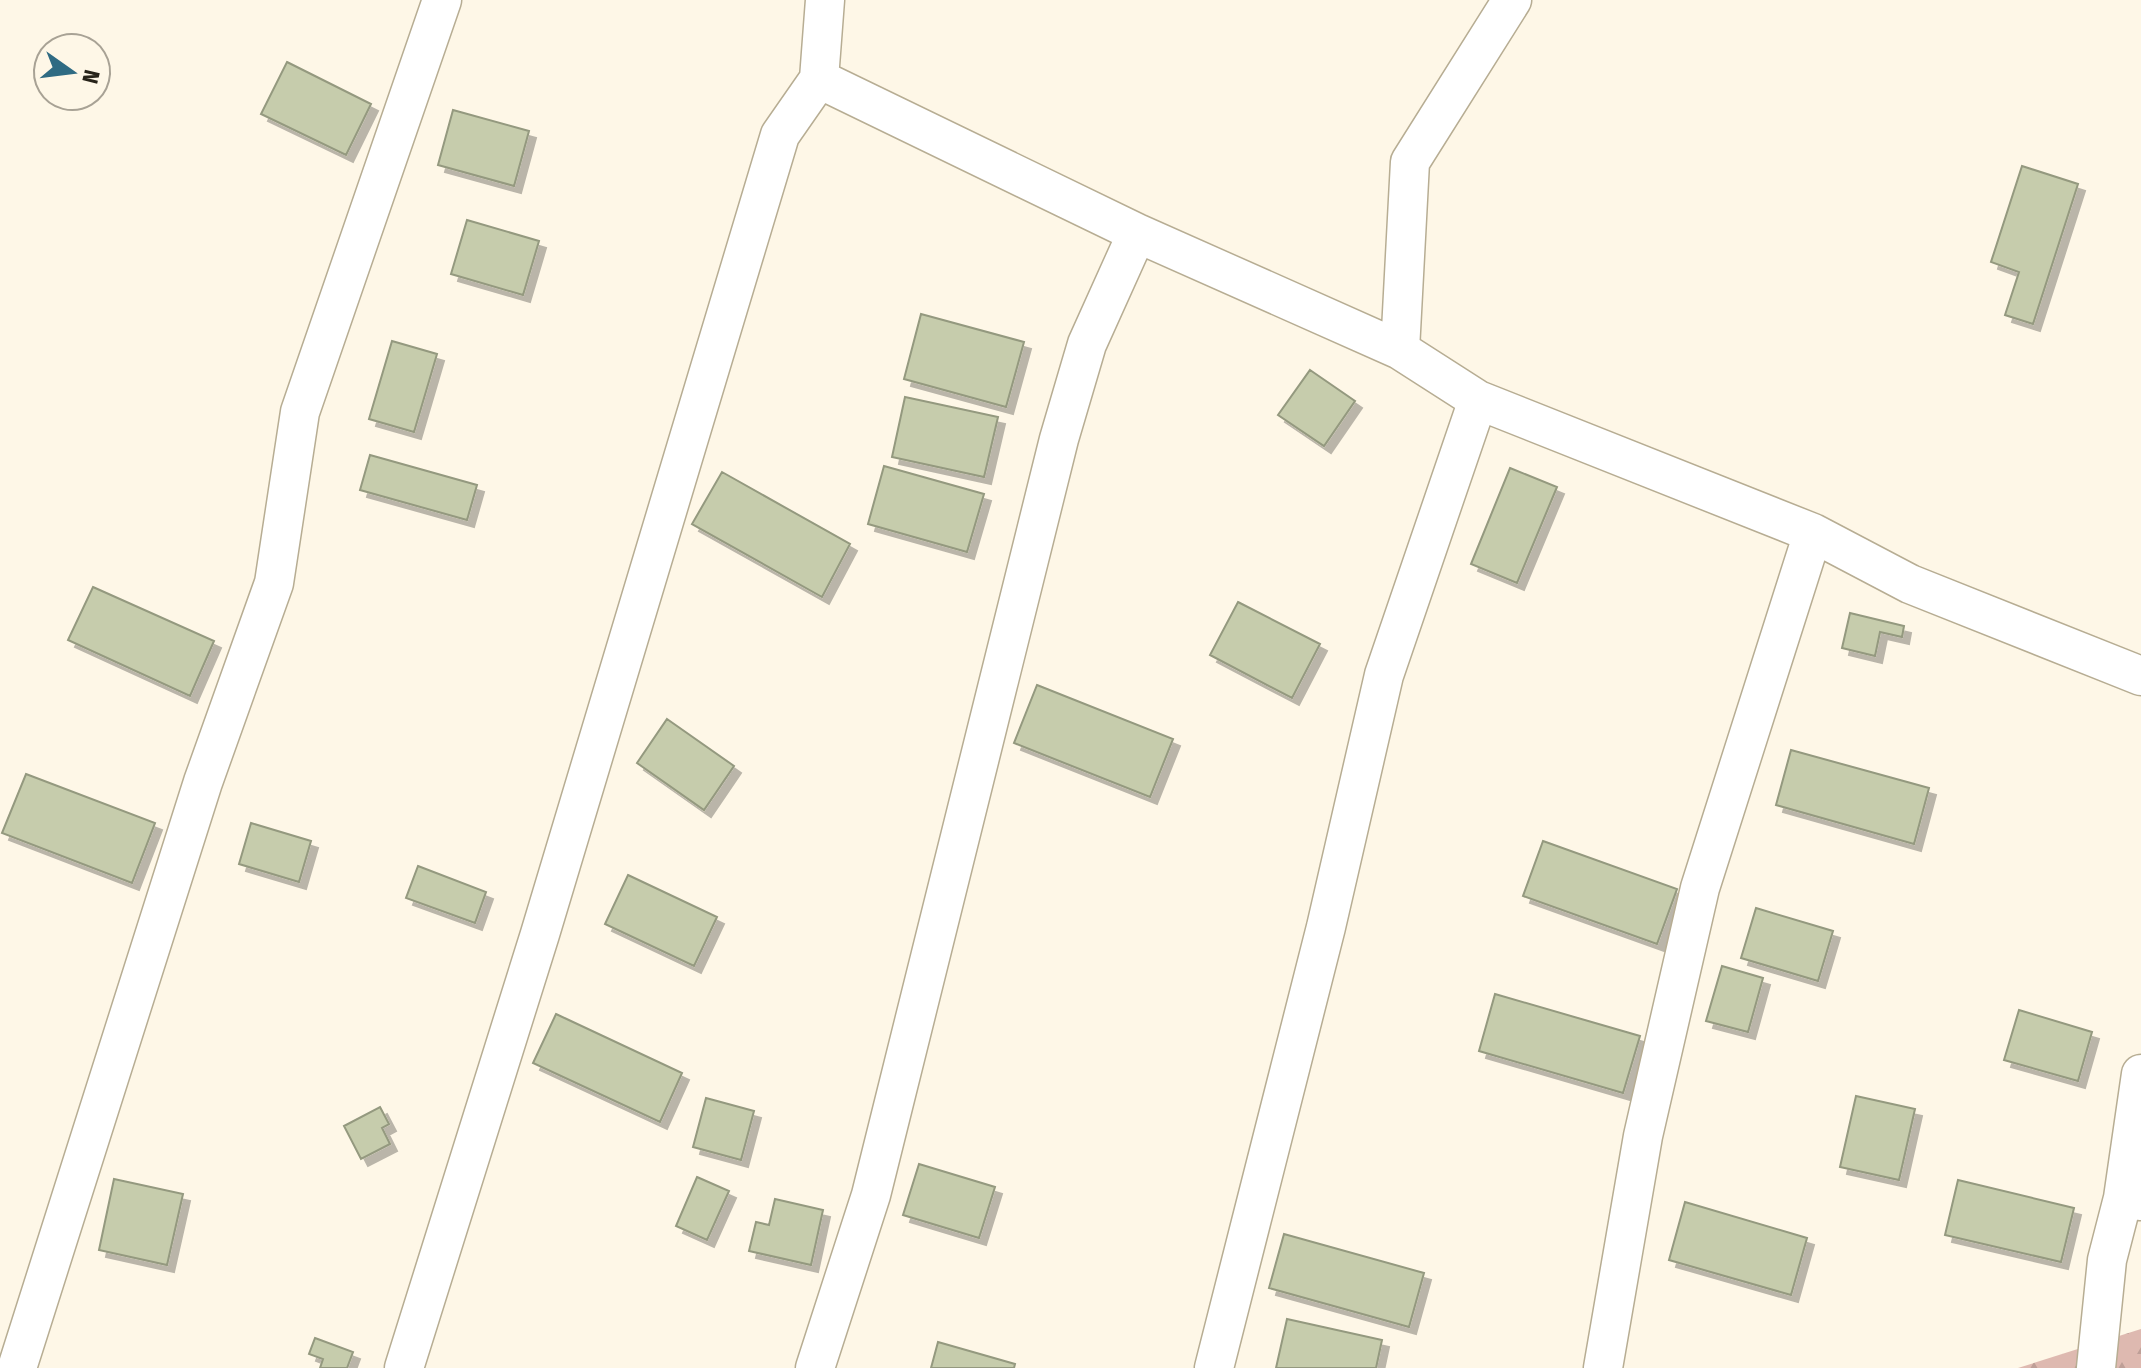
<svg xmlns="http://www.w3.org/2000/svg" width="2141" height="1368" font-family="'Fira Sans Condensed',sans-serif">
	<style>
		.forest { fill: url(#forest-firs) }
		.building { fill: #c6ccac; stroke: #94997f; stroke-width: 2; filter: url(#shadow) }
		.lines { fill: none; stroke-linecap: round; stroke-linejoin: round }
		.minor-casing { stroke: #b7ad93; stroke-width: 41 }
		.minor { stroke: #fff; stroke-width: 38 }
	</style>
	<defs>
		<pattern id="forest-firs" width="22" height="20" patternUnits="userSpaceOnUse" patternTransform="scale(2)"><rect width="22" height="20" fill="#deb9b0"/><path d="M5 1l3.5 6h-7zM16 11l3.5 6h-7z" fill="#be9f97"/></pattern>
		<filter id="shadow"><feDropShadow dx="7" dy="7" stdDeviation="0" flood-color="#0004"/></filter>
	</defs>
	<rect width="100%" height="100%" fill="#fef7e7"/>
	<path class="forest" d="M2141 1329V1368H2018Z"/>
	<path class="building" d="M287 62 371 104 346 155 261 114Z
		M453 110 529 131 514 186 438 165Z
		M2022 166 2078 184 2033 324 2005 315 2019 272 1991 262Z
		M467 220 539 241 523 295 451 274Z
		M921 314 1024 342 1006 407 904 379Z
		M392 341 437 354 414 432 369 419Z
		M1310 370 1355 401 1324 446 1278 415Z
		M905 397 998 417 984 477 892 457Z
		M370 455 477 485 467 520 360 490Z
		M884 466 984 494 967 552 868 524Z
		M1510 468 1557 487 1517 583 1471 564Z
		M722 472 850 544 822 597 692 524Z
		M93 587 214 641 190 696 68 640Z
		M1238 602 1320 644 1292 698 1210 655Z
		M1850 613 1904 626 1902 637 1880 632 1875 656 1842 648Z
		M1037 685 1173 739 1150 797 1014 743Z
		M667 719 734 766 704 810 637 763Z
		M1791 750 1929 788 1914 844 1776 805Z
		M26 774 155 823 132 883 2 833Z
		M251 823 311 841 299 882 239 864Z
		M1543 841 1677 889 1657 944 1523 896Z
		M418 866 486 892 475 923 406 898Z
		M628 875 717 917 694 966 605 924Z
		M1756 908 1833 931 1818 981 1741 958Z
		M1722 966 1763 978 1748 1032 1706 1021Z
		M1495 994 1640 1036 1623 1093 1479 1051Z
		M2019 1010 2092 1032 2078 1081 2004 1060Z
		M556 1014 682 1073 660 1122 533 1063Z
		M1856 1096 1915 1109 1899 1180 1840 1167Z
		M706 1098 754 1111 741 1160 693 1147Z
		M380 1107 389 1124 382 1128 390 1144 361 1159 344 1126Z
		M919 1164 995 1187 979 1238 903 1215Z
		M697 1177 729 1191 707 1240 676 1226Z
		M114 1179 183 1194 167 1265 99 1250Z
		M1958 1180 2074 1208 2061 1262 1945 1235Z
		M775 1199 823 1210 811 1265 749 1251 756 1222 769 1225Z
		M1685 1202 1807 1238 1791 1295 1669 1260Z
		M1284 1234 1424 1273 1409 1327 1269 1288Z
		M1287 1319 1382 1340 1376 1368H1276Z
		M315 1338 353 1352 347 1368H320L323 1359 309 1354Z
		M938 1342 1015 1364 1014 1368H931Z"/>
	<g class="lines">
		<g class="minor-casing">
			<path id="minor" d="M825 0 819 79 1137 233 1400 350 1478 400 1813 533 1910 584 2141 676
				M1400 350 1410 162 1512 0
				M2123 1198 2141 1074
				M17 1368 203 782 274 583 300 412 442 0
				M404 1368 540 934 780 135 819 79
				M815 1368 871 1195 1059 439 1087 344 1137 233
				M1214 1368 1326 927 1384 675 1478 400
				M1603 1368 1643 1136 1700 888 1813 533
				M2096 1368 2107 1260 2123 1198 2141 1201"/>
		</g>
		<use href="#minor" class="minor"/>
	</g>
	<g transform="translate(72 72) rotate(104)"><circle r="38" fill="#fef7e7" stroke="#a8a295" stroke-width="2"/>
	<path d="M0-6L14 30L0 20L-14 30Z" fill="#2f6b83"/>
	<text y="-12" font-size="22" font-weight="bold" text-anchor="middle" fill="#272319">N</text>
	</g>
</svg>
